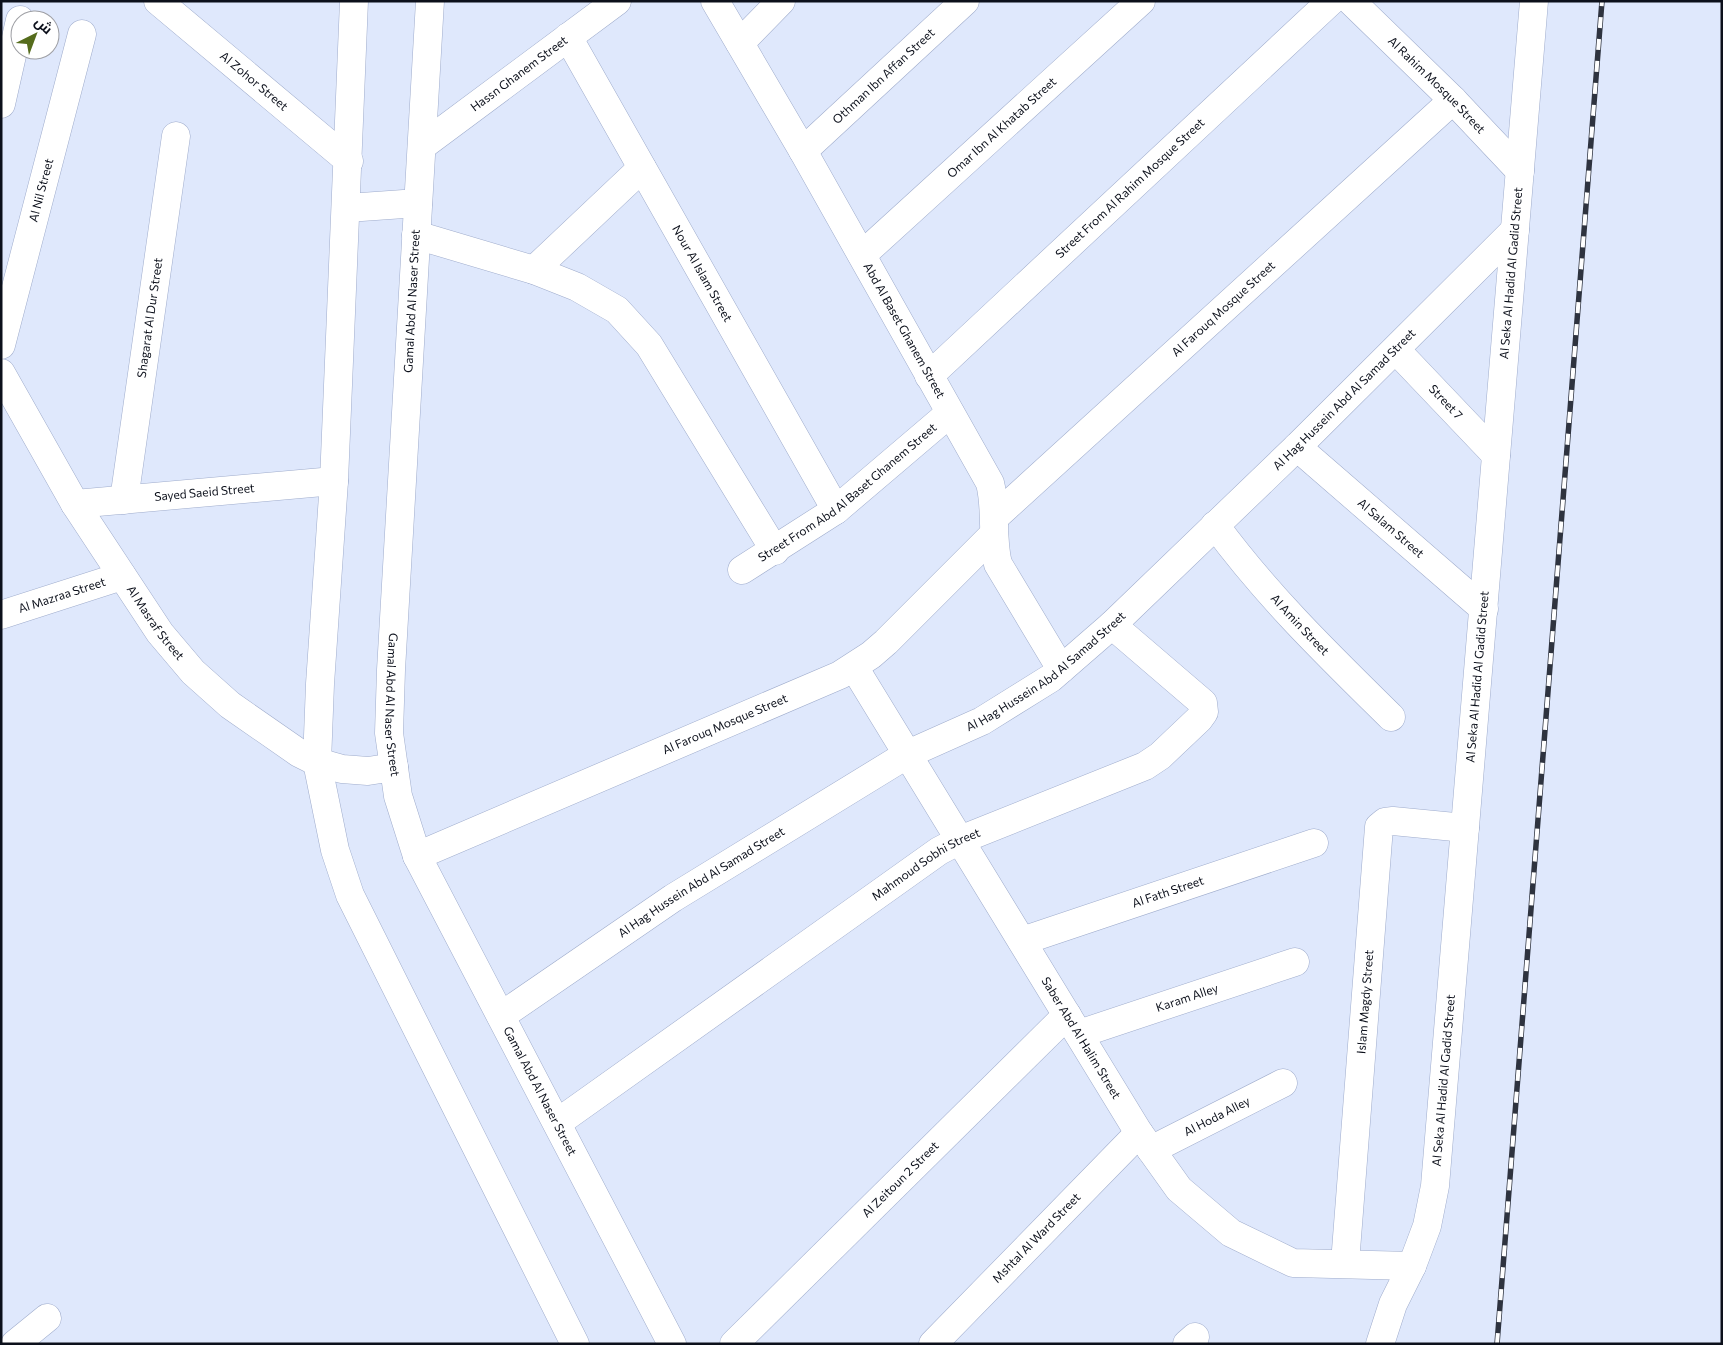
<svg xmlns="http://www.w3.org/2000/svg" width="1723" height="1345" font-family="Commissioner,Cairo,sans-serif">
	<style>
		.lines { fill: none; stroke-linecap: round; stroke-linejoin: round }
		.street-casing { stroke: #9faccc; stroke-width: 29 }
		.secondary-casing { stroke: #9faccc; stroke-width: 29 }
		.street { stroke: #fff; stroke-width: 28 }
		.secondary { stroke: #fff; stroke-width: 28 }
		.rail-casing { stroke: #2e333f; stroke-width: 5.5 }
		.rail { stroke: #fff; stroke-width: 4; stroke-dasharray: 11; stroke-linecap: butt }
		.labels { text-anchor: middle; stroke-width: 4; stroke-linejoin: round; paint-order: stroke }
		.street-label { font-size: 12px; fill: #0c101b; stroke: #fff }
	</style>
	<rect width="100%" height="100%" fill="#dfe8fc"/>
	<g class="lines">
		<g class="street-casing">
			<g id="street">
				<path id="s1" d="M158 1 349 161"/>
				<path id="s2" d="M715 1 803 151 990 483C997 510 991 537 998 564L1061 669"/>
				<path id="s3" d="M1351 1 1453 100 1520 171"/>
				<path id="s4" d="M568 37 836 510"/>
				<path d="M740 43 781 1"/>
				<path d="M1 104 20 20"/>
				<path id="s5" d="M422 146 617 1"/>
				<path id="s6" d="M803 151 965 1"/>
				<path d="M416 235 534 270 577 287 617 310 649 345 775 551"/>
				<path id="s7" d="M862 255 1141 1"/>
				<path d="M534 270 642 168"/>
				<path id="s8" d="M1 345 82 34"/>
				<path id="s9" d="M1396 350 1496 455"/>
				<path id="s10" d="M1 373 75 504 160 633 193 672 230 705 299 753 317 762 342 769 368 771 394 767"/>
				<path id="s11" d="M929 376 1331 1"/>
				<path id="s12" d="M1297 447 1484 609"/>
				<path id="s13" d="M124 500 176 136"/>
				<path id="s14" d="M75 504 334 481"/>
				<path id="s15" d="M995 517 1453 100"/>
				<path id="s16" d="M1215 525C1268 597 1328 655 1391 717"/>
				<path id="s17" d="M742 570 836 510 950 413"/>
				<path id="s18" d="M1 615 122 576"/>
				<path id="s19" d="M854 667 1139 1133 1179 1189 1231 1233 1293 1263 1412 1266"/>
				<path id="s20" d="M417 856 840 675 871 655 886 642 994 534"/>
				<path id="s21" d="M1022 941 1314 843"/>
				<path id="s22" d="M501 1016 673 898 908 754 982 721 1051 678 1112 625 1297 447 1515 230"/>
				<path id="s23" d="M1079 1034 1295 962"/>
				<path id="s24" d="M557 1123 939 851 960 840 1145 766 1160 756 1199 719 1204 712 1203 703 1112 625"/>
				<path id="s25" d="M1151 1150 1283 1083"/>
				<path id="s26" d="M1345 1263 1379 827 1385 822 1393 821 1465 828"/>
				<path d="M15 1344 47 1318"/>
				<path id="s27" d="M734 1344 1067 1015"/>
				<path id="s28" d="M933 1344 1139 1133"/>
				<path d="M1187 1344 1195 1337"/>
				<path id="s29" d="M1380 1344 1393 1304 1412 1266 1427 1226 1435 1186 1534 1"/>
			</g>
		</g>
		<g class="secondary-casing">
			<g id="secondary">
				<path d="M354 1 334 481 320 684 317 762 335 850 350 895 575 1344"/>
				<path id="s30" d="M430 1 391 670 389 733 398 796 417 856 672 1344"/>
				<path d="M347 208 418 203"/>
			</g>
		</g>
		<use href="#street" class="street"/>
		<use href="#secondary" class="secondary"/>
		<g class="rail-casing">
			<path id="rail" d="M1497 1344 1602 1"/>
		</g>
		<use href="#rail" class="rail"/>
	</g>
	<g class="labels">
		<g class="street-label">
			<text dy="4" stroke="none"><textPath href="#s5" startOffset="121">Hassn Ghanem Street</textPath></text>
			<text dy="4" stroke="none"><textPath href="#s6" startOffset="110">Othman Ibn Affan Street</textPath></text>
			<text dy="4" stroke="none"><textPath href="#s1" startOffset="125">Al Zohor Street</textPath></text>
			<text dy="4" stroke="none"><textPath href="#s3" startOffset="120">Al Rahim Mosque Street</textPath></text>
			<text dy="4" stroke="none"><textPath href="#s7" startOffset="189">Omar Ibn Al Khatab Street</textPath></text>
			<text dy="4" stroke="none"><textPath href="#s11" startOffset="275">Street From Al Rahim Mosque Street</textPath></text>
			<text dy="4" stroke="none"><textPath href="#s8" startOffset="160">Al Nil Street</textPath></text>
			<text dy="4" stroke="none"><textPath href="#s4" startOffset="272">Nour Al Islam Street</textPath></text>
			<text dy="4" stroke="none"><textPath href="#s29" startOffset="1084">Al Seka Al Hadid Al Gadid Street</textPath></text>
			<text transform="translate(412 301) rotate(-87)" y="4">Gamal Abd Al Naser Street</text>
			<text dy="4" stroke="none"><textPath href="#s15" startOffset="309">Al Farouq Mosque Street</textPath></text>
			<text dy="4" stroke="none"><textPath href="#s13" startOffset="184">Shagarat Al Dur Street</textPath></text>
			<text dy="4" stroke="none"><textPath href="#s2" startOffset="380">Abd Al Baset Ghanem Street</textPath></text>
			<text dy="4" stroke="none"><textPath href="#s22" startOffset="1051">Al Hag Hussein Abd Al Samad Street</textPath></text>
			<text dy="4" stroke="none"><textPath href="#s9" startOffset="72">Street 7</textPath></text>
			<text dy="4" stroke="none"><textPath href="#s17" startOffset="131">Street From Abd Al Baset Ghanem Street</textPath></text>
			<text dy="4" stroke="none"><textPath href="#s14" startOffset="130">Sayed Saeid Street</textPath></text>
			<text dy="4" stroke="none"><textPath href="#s12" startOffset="124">Al Salam Street</textPath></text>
			<text dy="4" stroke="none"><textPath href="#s18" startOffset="64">Al Mazraa Street</textPath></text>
			<text dy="4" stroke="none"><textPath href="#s10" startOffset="294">Al Masraf Street</textPath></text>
			<text dy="4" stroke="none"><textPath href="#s16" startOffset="131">Al Amin Street</textPath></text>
			<text dy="4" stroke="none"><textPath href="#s22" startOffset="646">Al Hag Hussein Abd Al Samad Street</textPath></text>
			<text dy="4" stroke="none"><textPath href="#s29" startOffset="679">Al Seka Al Hadid Al Gadid Street</textPath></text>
			<text dy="4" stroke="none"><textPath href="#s30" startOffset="705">Gamal Abd Al Naser Street</textPath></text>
			<text dy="4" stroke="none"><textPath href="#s20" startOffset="335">Al Farouq Mosque Street</textPath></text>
			<text dy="4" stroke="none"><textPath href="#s24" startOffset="451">Mahmoud Sobhi Street</textPath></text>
			<text dy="4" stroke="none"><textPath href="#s22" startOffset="241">Al Hag Hussein Abd Al Samad Street</textPath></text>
			<text dy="4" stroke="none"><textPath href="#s21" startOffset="154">Al Fath Street</textPath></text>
			<text dy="4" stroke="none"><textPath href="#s23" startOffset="114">Karam Alley</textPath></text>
			<text dy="4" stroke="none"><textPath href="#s26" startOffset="262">Islam Magdy Street</textPath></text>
			<text dy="4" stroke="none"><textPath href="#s19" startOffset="435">Saber Abd Al Halim Street</textPath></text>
			<text dy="4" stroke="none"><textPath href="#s29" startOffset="274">Al Seka Al Hadid Al Gadid Street</textPath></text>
			<text dy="4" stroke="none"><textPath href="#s30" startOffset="1125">Gamal Abd Al Naser Street</textPath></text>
			<text dy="4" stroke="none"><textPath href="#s25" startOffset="74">Al Hoda Alley</textPath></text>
			<text dy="4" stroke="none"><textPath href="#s27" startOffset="234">Al Zeitoun 2 Street</textPath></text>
			<text dy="4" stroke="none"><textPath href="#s28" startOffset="148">Mshtal Al Ward Street</textPath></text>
		</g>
	</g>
	<rect width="1723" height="1345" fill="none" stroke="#0c101b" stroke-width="5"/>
	<g transform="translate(35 35) rotate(42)"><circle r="24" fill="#ffffff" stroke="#9e9fa4"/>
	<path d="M0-4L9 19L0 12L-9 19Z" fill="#556c1c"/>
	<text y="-8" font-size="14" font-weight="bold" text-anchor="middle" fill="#0c101b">ش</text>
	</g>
</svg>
